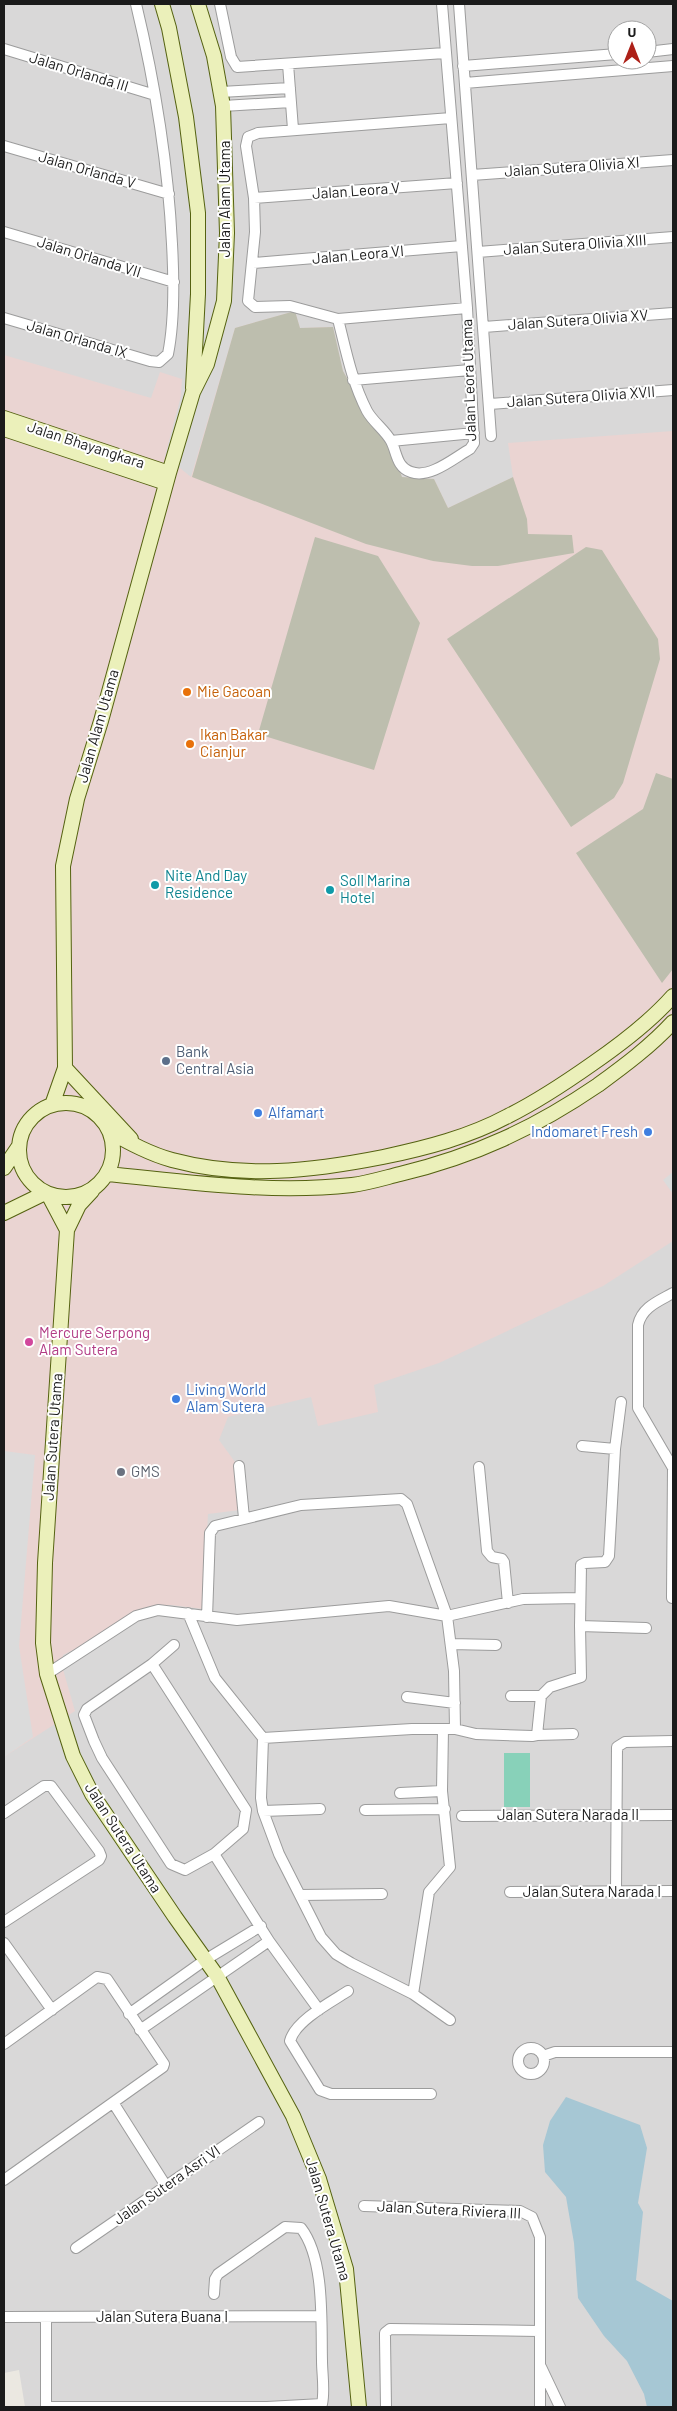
<svg xmlns="http://www.w3.org/2000/svg" width="677" height="2411" font-family="Barlow,sans-serif">
	<style>
		.residential { fill: #d9d8d8; fill-rule: evenodd }
		.commercial { fill: #ead4d2 }
		.construction { fill: #bdbeae }
		.pitch { fill: #88d1b9 }
		.parking { fill: #dbdbdb }
		.water { fill: #a6c7d4 }
		.lines { fill: none; stroke-linecap: round; stroke-linejoin: round }
		.street-casing { stroke: #9c9c9c; stroke-width: 12 }
		.secondary-casing { stroke: #556211; stroke-width: 16 }
		.street { stroke: #fff; stroke-width: 10 }
		.secondary { stroke: #ebf0ba; stroke-width: 14 }
		.food-dot { fill: #e8710a; stroke: #fff; stroke-width: 2 }
		.culture-dot { fill: #0f9aa8; stroke: #fff; stroke-width: 2 }
		.service-dot { fill: #5c6f8a; stroke: #fff; stroke-width: 2 }
		.shop-dot { fill: #3f7fe0; stroke: #fff; stroke-width: 2 }
		.hotel-dot { fill: #d1479c; stroke: #fff; stroke-width: 2 }
		.worship-dot { fill: #6b7280; stroke: #fff; stroke-width: 2 }
		.labels { text-anchor: middle; stroke-width: 4; stroke-linejoin: round; paint-order: stroke }
		.street-label { font-size: 15px; fill: #1b1b1b; stroke: #fff }
		.food-label { font-size: 15px; fill: #c56008; stroke: #fff; text-anchor: start }
		.culture-label { font-size: 15px; fill: #0d838f; stroke: #fff; text-anchor: start }
		.service-label { font-size: 15px; fill: #4e5e75; stroke: #fff; text-anchor: start }
		.shop-label { font-size: 15px; fill: #366cbe; stroke: #fff; text-anchor: start }
		.hotel-label { font-size: 15px; fill: #b23c85; stroke: #fff; text-anchor: start }
		.worship-label { font-size: 15px; fill: #5b616d; stroke: #fff; text-anchor: start }
	</style>
	<rect width="100%" height="100%" fill="#ebe8e1"/>
	<path class="residential" d="M4 4H673V2407H25L19 2370 4 2373ZM617 30H647V60H617Z"/>
	<path class="commercial" d="M295 311 300 328 333 327 343 371 376 429 385 431 402 477 434 479 448 508 513 477 508 443 673 431V1241L603 1286 439 1363 374 1385 378 1412 318 1426 311 1397 228 1417 219 1440 235 1462 240 1510 208 1514 203 1609 171 1605 143 1608 92 1641 63 1655 62 1666 75 1711 4 1757V355L151 398 160 372 182 379 181 396 165 456 191 477 235 328Z"/>
	<path class="construction" d="M295 311 300 328 333 327 343 371 376 429 385 431 402 477 434 479 448 508 513 477 527 519 528 534 572 535 574 553 498 566H472L433 561 366 544 192 477 235 328Z
		M315 537 378 556 420 623 374 770 258 734Z
		M586 547 602 550 658 639 660 659 623 783 614 798 571 827 447 639Z
		M656 773 673 779V969L662 983 576 853 643 809Z"/>
	<path class="pitch" d="M504 1753H530V1807H504Z"/>
	<path class="parking" d="M673 1172V1194L663 1180Z
		M4 1451 35 1455 19 1646 33 1737 4 1757Z"/>
	<path class="water" d="M566 2097 640 2125 647 2148 638 2203 643 2212 636 2280 673 2301V2407H647L644 2394 627 2361 604 2336 578 2298 574 2243 566 2197 545 2172 543 2145 550 2121Z"/>
	<g class="lines">
		<g class="street-casing">
			<path id="street" d="M220 4 231 57 237 67 445 53
				M442 4 467 308 474 443 470 449C454 458 430 479 411 472 396 467 397 452 391 441 385 430 373 422 367 411 352 382 346 351 338 319L290 306 255 307 248 301 255 232 254 198 246 146 248 137 258 133 451 118
				M459 4 491 436
				M4 49 155 95
				M647 52 673 49
				M288 64 293 129
				M463 66 617 54
				M465 83 673 66
				M221 92 290 88
				M223 106 291 102
				M4 146 169 194
				M472 175 673 160
				M254 198 457 183
				M4 232 174 282
				M478 252 673 237
				M253 263 462 246
				M4 318 150 361 159 362 168 354C175 319 174 280 172 244 168 163 155 83 136 4
				M338 319 467 308
				M484 327 673 313
				M353 380 470 370
				M490 404 673 390
				M391 441 474 433
				M582 1446 615 1449
				M239 1466 244 1518
				M479 1467 487 1551 492 1557 502 1559 504 1562 508 1603
				M672 1598 673 1468 638 1408V1325C642 1307 659 1301 673 1293
				M188 1613 215 1678 263 1738 412 1729H455L476 1734 532 1736 537 1735 541 1696 550 1687 581 1677 580 1626 581 1565 585 1563 605 1562 609 1556 615 1449 621 1402
				M207 1617 210 1533 215 1526 301 1505 401 1499 407 1504 447 1616 523 1599 580 1598
				M580 1626 646 1628
				M451 1644 496 1645
				M152 1664 246 1810 243 1829 214 1854 185 1870 171 1864 102 1758 94 1741 84 1715 87 1709 152 1664 174 1645
				M47 1674 136 1616 158 1610 237 1620 389 1606 447 1616 454 1671 455 1729
				M511 1696H541
				M407 1697 455 1703
				M537 1735 573 1734
				M263 1738 261 1798 263 1811 320 1809
				M400 1793 442 1791
				M365 1810 445 1809
				M263 1811 279 1854 321 1937 336 1954 351 1963 413 1994 450 2020
				M4 1813 44 1786H51L99 1851 101 1856 99 1860 4 1922
				M462 1816 673 1815
				M214 1854 269 1941 319 2010
				M616 1891 617 1747 625 1742 673 1741
				M510 1892 673 1891
				M300 1895 382 1894
				M4 1943 52 2010
				M348 1991C331 2002 295 2021 290 2041L320 2090 331 2094H431
				M413 1994 429 1892 450 1867 442 1791 443 1729
				M129 2014 205 1960 261 1926
				M140 2030 269 1941
				M4 2044 97 1977 107 1979 164 2064 163 2067 4 2180
				M518 2061a13 13 0 1 1 26 0a13 13 0 1 1-26 0Z
				M543 2056 555 2052H673
				M114 2104 166 2186
				M364 2206 520 2211 532 2217 540 2237V2407
				M76 2248 259 2122
				M4 2317 321 2316
				M46 2317V2407
				M541 2367 560 2407
				M46 2407H267L322 2404C325 2390 322 2374 322 2361 321 2322 325 2259 301 2228L285 2227 218 2274 215 2279 214 2294
				M386 2407 385 2338V2333L390 2329 539 2331"/>
		</g>
		<g class="secondary-casing">
			<path id="secondary" d="M162 4 169 28 186 117 198 213V294L193 388
				M4 418 169 473
				M4 429 166 483
				M65 1068 131 1139
				M19 1150a47 47 0 1 1 94 0a47 47 0 1 1-94 0Z
				M52 1105 65 1068 63 866 77 799 101 721 169 473 193 392 207 364 224 301 227 233 223 106 214 56 198 4
				M110 1132C130 1143 150 1154 172 1160 243 1179 312 1171 383 1157 426 1148 469 1137 508 1116 538 1101 565 1083 592 1064 621 1044 650 1022 673 996
				M4 1168 19 1146
				M108 1174C189 1182 270 1194 352 1185 368 1183 384 1178 400 1174 475 1156 535 1128 598 1085 624 1066 651 1046 673 1022
				M92 1191 79 1205 67 1230 45 1563 43 1643 47 1674 73 1756 92 1794 175 1917 217 1976 293 2116 319 2179 346 2269 359 2407
				M48 1194 67 1230
				M4 1213 45 1193"/>
		</g>
		<use href="#street" class="street"/>
		<use href="#secondary" class="secondary"/>
	</g>
	<g class="food-dot">
		<circle cx="187" cy="692" r="5"/>
		<circle cx="190" cy="744" r="5"/>
	</g>
	<g class="culture-dot">
		<circle cx="155" cy="885" r="5"/>
		<circle cx="330" cy="890" r="5"/>
	</g>
	<circle class="service-dot" cx="166" cy="1061" r="5"/>
	<g class="shop-dot">
		<circle cx="258" cy="1113" r="5"/>
		<circle cx="648" cy="1132" r="5"/>
		<circle cx="176" cy="1399" r="5"/>
	</g>
	<circle class="hotel-dot" cx="29" cy="1342" r="5"/>
	<circle class="worship-dot" cx="121" cy="1472" r="5"/>
	<g class="labels">
		<g class="street-label">
			<text transform="translate(79 72) rotate(17)" y="5">Jalan Orlanda III</text>
			<text transform="translate(572 167) rotate(-4)" y="5">Jalan Sutera Olivia XI</text>
			<text transform="translate(87 170) rotate(16)" y="5">Jalan Orlanda V</text>
			<text transform="translate(356 191) rotate(-4)" y="5">Jalan Leora V</text>
			<text transform="translate(225 199) rotate(-90)" y="5">Jalan Alam Utama</text>
			<text transform="translate(575 245) rotate(-4)" y="5">Jalan Sutera Olivia XIII</text>
			<text transform="translate(358 255) rotate(-5)" y="5">Jalan Leora VI</text>
			<text transform="translate(89 257) rotate(17)" y="5">Jalan Orlanda VII</text>
			<text transform="translate(578 320) rotate(-4)" y="5">Jalan Sutera Olivia XV</text>
			<text transform="translate(77 339) rotate(16)" y="5">Jalan Orlanda IX</text>
			<text transform="translate(469 380) rotate(-92)" y="5">Jalan Leora Utama</text>
			<text transform="translate(581 397) rotate(-4)" y="5">Jalan Sutera Olivia XVII</text>
			<text transform="translate(86 445) rotate(18)" y="5">Jalan Bhayangkara</text>
			<text transform="translate(98 726) rotate(-74)" y="5">Jalan Alam Utama</text>
			<text transform="translate(53 1437) rotate(-86)" y="5">Jalan Sutera Utama</text>
			<text x="568" y="1820">Jalan Sutera Narada II</text>
			<text transform="translate(123 1838) rotate(57)" y="5">Jalan Sutera Utama</text>
			<text x="592" y="1897">Jalan Sutera Narada I</text>
			<text transform="translate(167 2185) rotate(-35)" y="5">Jalan Sutera Asri VI</text>
			<text transform="translate(449 2210) rotate(3)" y="5">Jalan Sutera Riviera III</text>
			<text transform="translate(328 2219) rotate(74)" y="5">Jalan Sutera Utama</text>
			<text x="162" y="2322">Jalan Sutera Buana I</text>
		</g>
		<g class="food-label">
			<text x="197" y="697">Mie Gacoan</text>
			<text x="200" y="740">Ikan Bakar<tspan x="200" dy="17">Cianjur</tspan></text>
		</g>
		<g class="culture-label">
			<text x="165" y="881">Nite And Day<tspan x="165" dy="17">Residence</tspan></text>
			<text x="340" y="886">Soll Marina<tspan x="340" dy="17">Hotel</tspan></text>
		</g>
		<g class="service-label">
			<text x="176" y="1057">Bank<tspan x="176" dy="17">Central Asia</tspan></text>
		</g>
		<g class="shop-label">
			<text x="268" y="1118">Alfamart</text>
			<text x="638" y="1137" text-anchor="end">Indomaret Fresh</text>
			<text x="186" y="1395">Living World<tspan x="186" dy="17">Alam Sutera</tspan></text>
		</g>
		<g class="hotel-label">
			<text x="39" y="1338">Mercure Serpong<tspan x="39" dy="17">Alam Sutera</tspan></text>
		</g>
		<g class="worship-label">
			<text x="131" y="1477">GMS</text>
		</g>
	</g>
	<rect width="677" height="2411" fill="none" stroke="#1b1b1b" stroke-width="10"/>
	<g transform="translate(632 45)"><circle r="24" fill="#ffffff" stroke="#a4a4a4"/>
	<path d="M0-4L9 19L0 12L-9 19Z" fill="#ad2018"/>
	<text y="-8" font-size="14" font-weight="bold" text-anchor="middle" fill="#1b1b1b">U</text>
	</g>
</svg>
